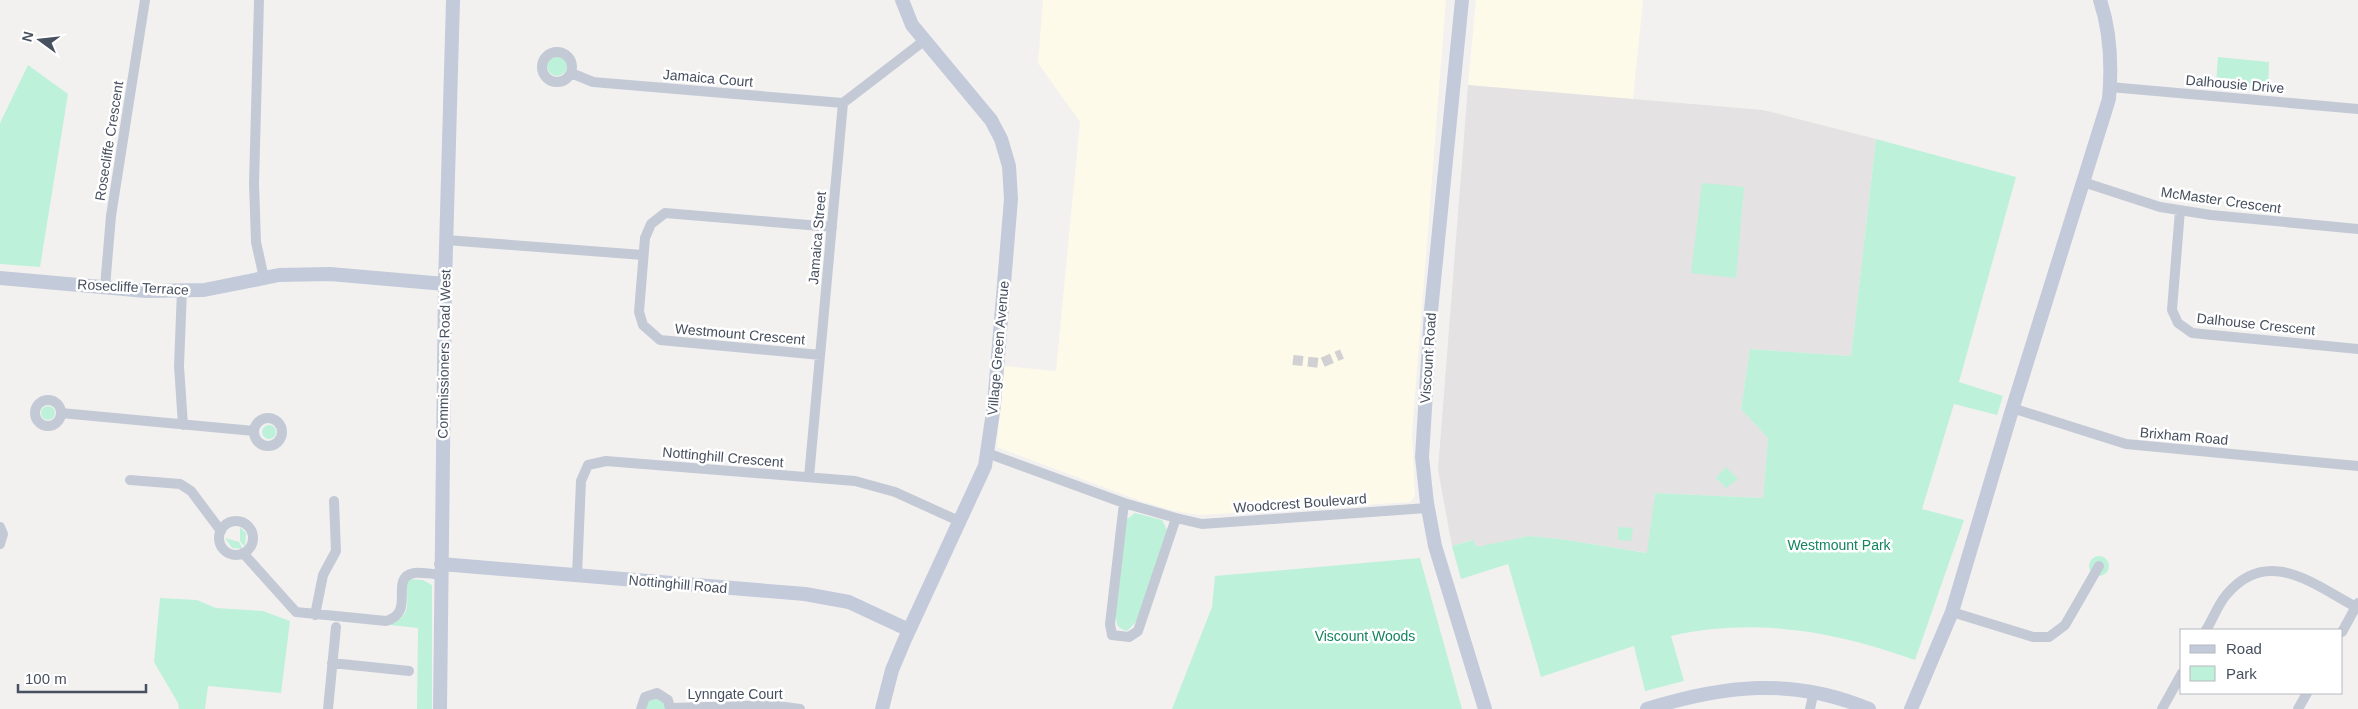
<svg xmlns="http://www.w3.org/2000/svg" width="2358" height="709" font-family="Arial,sans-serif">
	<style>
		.commercial { fill: #fdfaea }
		.education { fill: #e4e2e2 }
		.green { fill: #bef1da }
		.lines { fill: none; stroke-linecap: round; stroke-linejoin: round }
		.street-tunnel { stroke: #d1d1d3; stroke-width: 10; stroke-dasharray: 10 5; stroke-linecap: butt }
		.street { stroke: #c4cad5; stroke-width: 10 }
		.secondary { stroke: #c3cada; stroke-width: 14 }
		.labels { text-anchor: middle; stroke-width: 5; stroke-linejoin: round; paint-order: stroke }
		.street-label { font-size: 14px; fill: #47505f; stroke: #fff }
		.park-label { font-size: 14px; fill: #14845e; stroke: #fff }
	</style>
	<rect width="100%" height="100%" fill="#f3f1f0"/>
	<path class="commercial" d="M1043 0H1446L1412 433 1415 496 1410 502 1200 515 1175 511 1141 501 997 447 1004 366 1056 371 1080 122 1038 63Z
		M1476 0H1643L1633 99 1468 85Z"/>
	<path class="education" d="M1468 85 1763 110 1876 139 1851 356 1750 349 1741 409 1768 438 1763 498 1655 493 1648 553 1561 539 1528 536 1477 548 1472 540 1452 546 1438 470Z"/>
	<path class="green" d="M547 66a10 10 0 1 1 20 0a10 10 0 1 1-20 0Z
		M2218 57 2269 62 2268 91 2216 84Z
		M28 65 68 94 40 267 0 264V123Z
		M1876 139 2016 177 1959 382 2003 396 1997 415 1954 404 1922 509 1964 520 1915 660C1835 631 1755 617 1671 636L1684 681 1645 691 1634 646 1541 677 1508 564 1461 579 1452 546 1473 540 1477 547 1528 536 1561 539 1647 553 1655 493 1763 498 1768 438 1741 409 1750 349 1851 356Z
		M1702 183 1744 187 1736 278 1691 273Z
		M41 413a7 7 0 1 1 14 0a7 7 0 1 1-14 0Z
		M262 432a7 7 0 1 1 14 0a7 7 0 1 1-14 0Z
		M1726 467 1738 479 1726 488 1716 478Z
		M1135 513 1162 520 1167 530 1137 621 1127 631C1116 628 1116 623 1116 613L1126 520Z
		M240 527 246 533 245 547 240 541Z
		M1618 527 1633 528 1631 541 1618 540Z
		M225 538 239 542 243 549 232 548Z
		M2089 566a10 10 0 1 1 20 0a10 10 0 1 1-20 0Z
		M1420 558 1462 709H1172L1212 607 1215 576Z
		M410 579 423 580 432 585V709H417L418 628 389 625C413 615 406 605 407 581Z
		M160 598 197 600 216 608 263 611 290 621 281 693 208 686 205 709H179L178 703 154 662Z
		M656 698 664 703 666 709H645L647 701Z"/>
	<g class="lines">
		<path class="street-tunnel" d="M1293 360 1321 363 1342 354"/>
		<path class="street" d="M259 0 254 183 256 242 264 278
			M542 67a15 15 0 1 1 30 0a15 15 0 1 1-30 0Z
			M571 73 593 82 843 103
			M2110 87 2358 109
			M2083 182 2160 207 2211 215 2358 229
			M2180 210 2172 310 2178 323 2192 333 2358 349
			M446 240 643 255
			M105 287 111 216 145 0
			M182 290 179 366 183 425
			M820 355 660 340 643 325 639 312 645 238 651 224 665 213 832 227
			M35 413a13 13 0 1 1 26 0a13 13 0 1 1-26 0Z
			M2012 408 2126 444 2358 466
			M61 413 254 431
			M254 432a14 14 0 1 1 28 0a14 14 0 1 1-28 0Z
			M987 453 1124 503 1110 624 1112 635 1129 637 1138 631 1176 518 1202 524 1427 508
			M809 477 843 103 925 40
			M130 480 180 484 191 491 221 531
			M1124 503 1176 518
			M219 538a17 17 0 1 1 34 0a17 17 0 1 1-34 0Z
			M0 527 3 534 0 544
			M243 553 296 612 386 621C417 612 388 578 414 573 422 572 433 574 441 575
			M577 575 581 481 588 465 606 461 855 481 895 492 961 522
			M1952 612 2033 637H2049L2065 625 2099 566
			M315 615 323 575 336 551 334 501
			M2206 630C2213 619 2218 604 2227 594 2268 546 2313 584 2356 607
			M2342 632 2358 603
			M332 663 409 671
			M670 708 770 705 800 709
			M328 709 336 627
			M641 709 645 697 657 693 668 700 670 709
			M1810 709 1814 691
			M2162 709 2182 673
			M2298 709 2307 693"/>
		<path class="secondary" d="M1462 0 1431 311 1422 457 1427 503 1435 546 1485 709
			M0 278 146 291 204 290 279 275 330 274 445 284
			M441 564 805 594 849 602 909 630
			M440 709 445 284 453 0
			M882 709 892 670 905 639 985 466 994 405 1011 199 1009 166 1001 139 991 120 912 25 902 0
			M1647 709C1724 685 1793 677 1869 709
			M1911 709 1952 612 2012 410 2109 99C2112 65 2111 33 2100 0"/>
	</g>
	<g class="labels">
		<g class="street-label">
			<text transform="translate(708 78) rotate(5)" y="5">Jamaica Court</text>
			<text transform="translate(2235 84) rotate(5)" y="5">Dalhousie Drive</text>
			<text transform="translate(109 141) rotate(-81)" y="5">Rosecliffe Crescent</text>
			<text transform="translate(2221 200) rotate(8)" y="5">McMaster Crescent</text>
			<text transform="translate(817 238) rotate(-85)" y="5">Jamaica Street</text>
			<text transform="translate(133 287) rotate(3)" y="5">Rosecliffe Terrace</text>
			<text transform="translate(2256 324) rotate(6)" y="5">Dalhouse Crescent</text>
			<text transform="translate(740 334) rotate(5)" y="5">Westmount Crescent</text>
			<text transform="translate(998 348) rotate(-85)" y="5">Village Green Avenue</text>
			<text transform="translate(444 354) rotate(-89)" y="5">Commissioners Road West</text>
			<text transform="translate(1428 358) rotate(-86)" y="5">Viscount Road</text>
			<text transform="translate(2184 436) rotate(5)" y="5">Brixham Road</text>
			<text transform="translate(723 457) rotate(5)" y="5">Nottinghill Crescent</text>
			<text transform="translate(1300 503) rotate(-4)" y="5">Woodcrest Boulevard</text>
			<text transform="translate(678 584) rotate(5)" y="5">Nottinghill Road</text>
			<text x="735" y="699">Lynngate Court</text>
		</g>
		<g class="park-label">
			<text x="1839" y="550">Westmount Park</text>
			<text x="1365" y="641">Viscount Woods</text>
		</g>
	</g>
	<rect x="2180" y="629" width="162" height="65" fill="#ffffff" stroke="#b5b9bf"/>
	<rect x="2190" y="645" width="25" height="8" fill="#c3cada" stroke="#b5b9bf"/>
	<text x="2226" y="654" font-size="15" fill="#47505f">Road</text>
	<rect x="2190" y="666" width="25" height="15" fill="#bef1da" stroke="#b5b9bf"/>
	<text x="2226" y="679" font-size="15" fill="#47505f">Park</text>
	<g transform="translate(40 40) rotate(285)" stroke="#ffffff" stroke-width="4" paint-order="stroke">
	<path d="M0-4L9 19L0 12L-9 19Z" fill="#47505f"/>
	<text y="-8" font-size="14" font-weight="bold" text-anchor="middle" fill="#47505f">N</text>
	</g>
	<path d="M18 684v8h128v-8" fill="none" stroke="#47505f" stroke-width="2.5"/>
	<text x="25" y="684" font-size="15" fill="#47505f" stroke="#ffffff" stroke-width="4" paint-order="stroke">100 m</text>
</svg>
